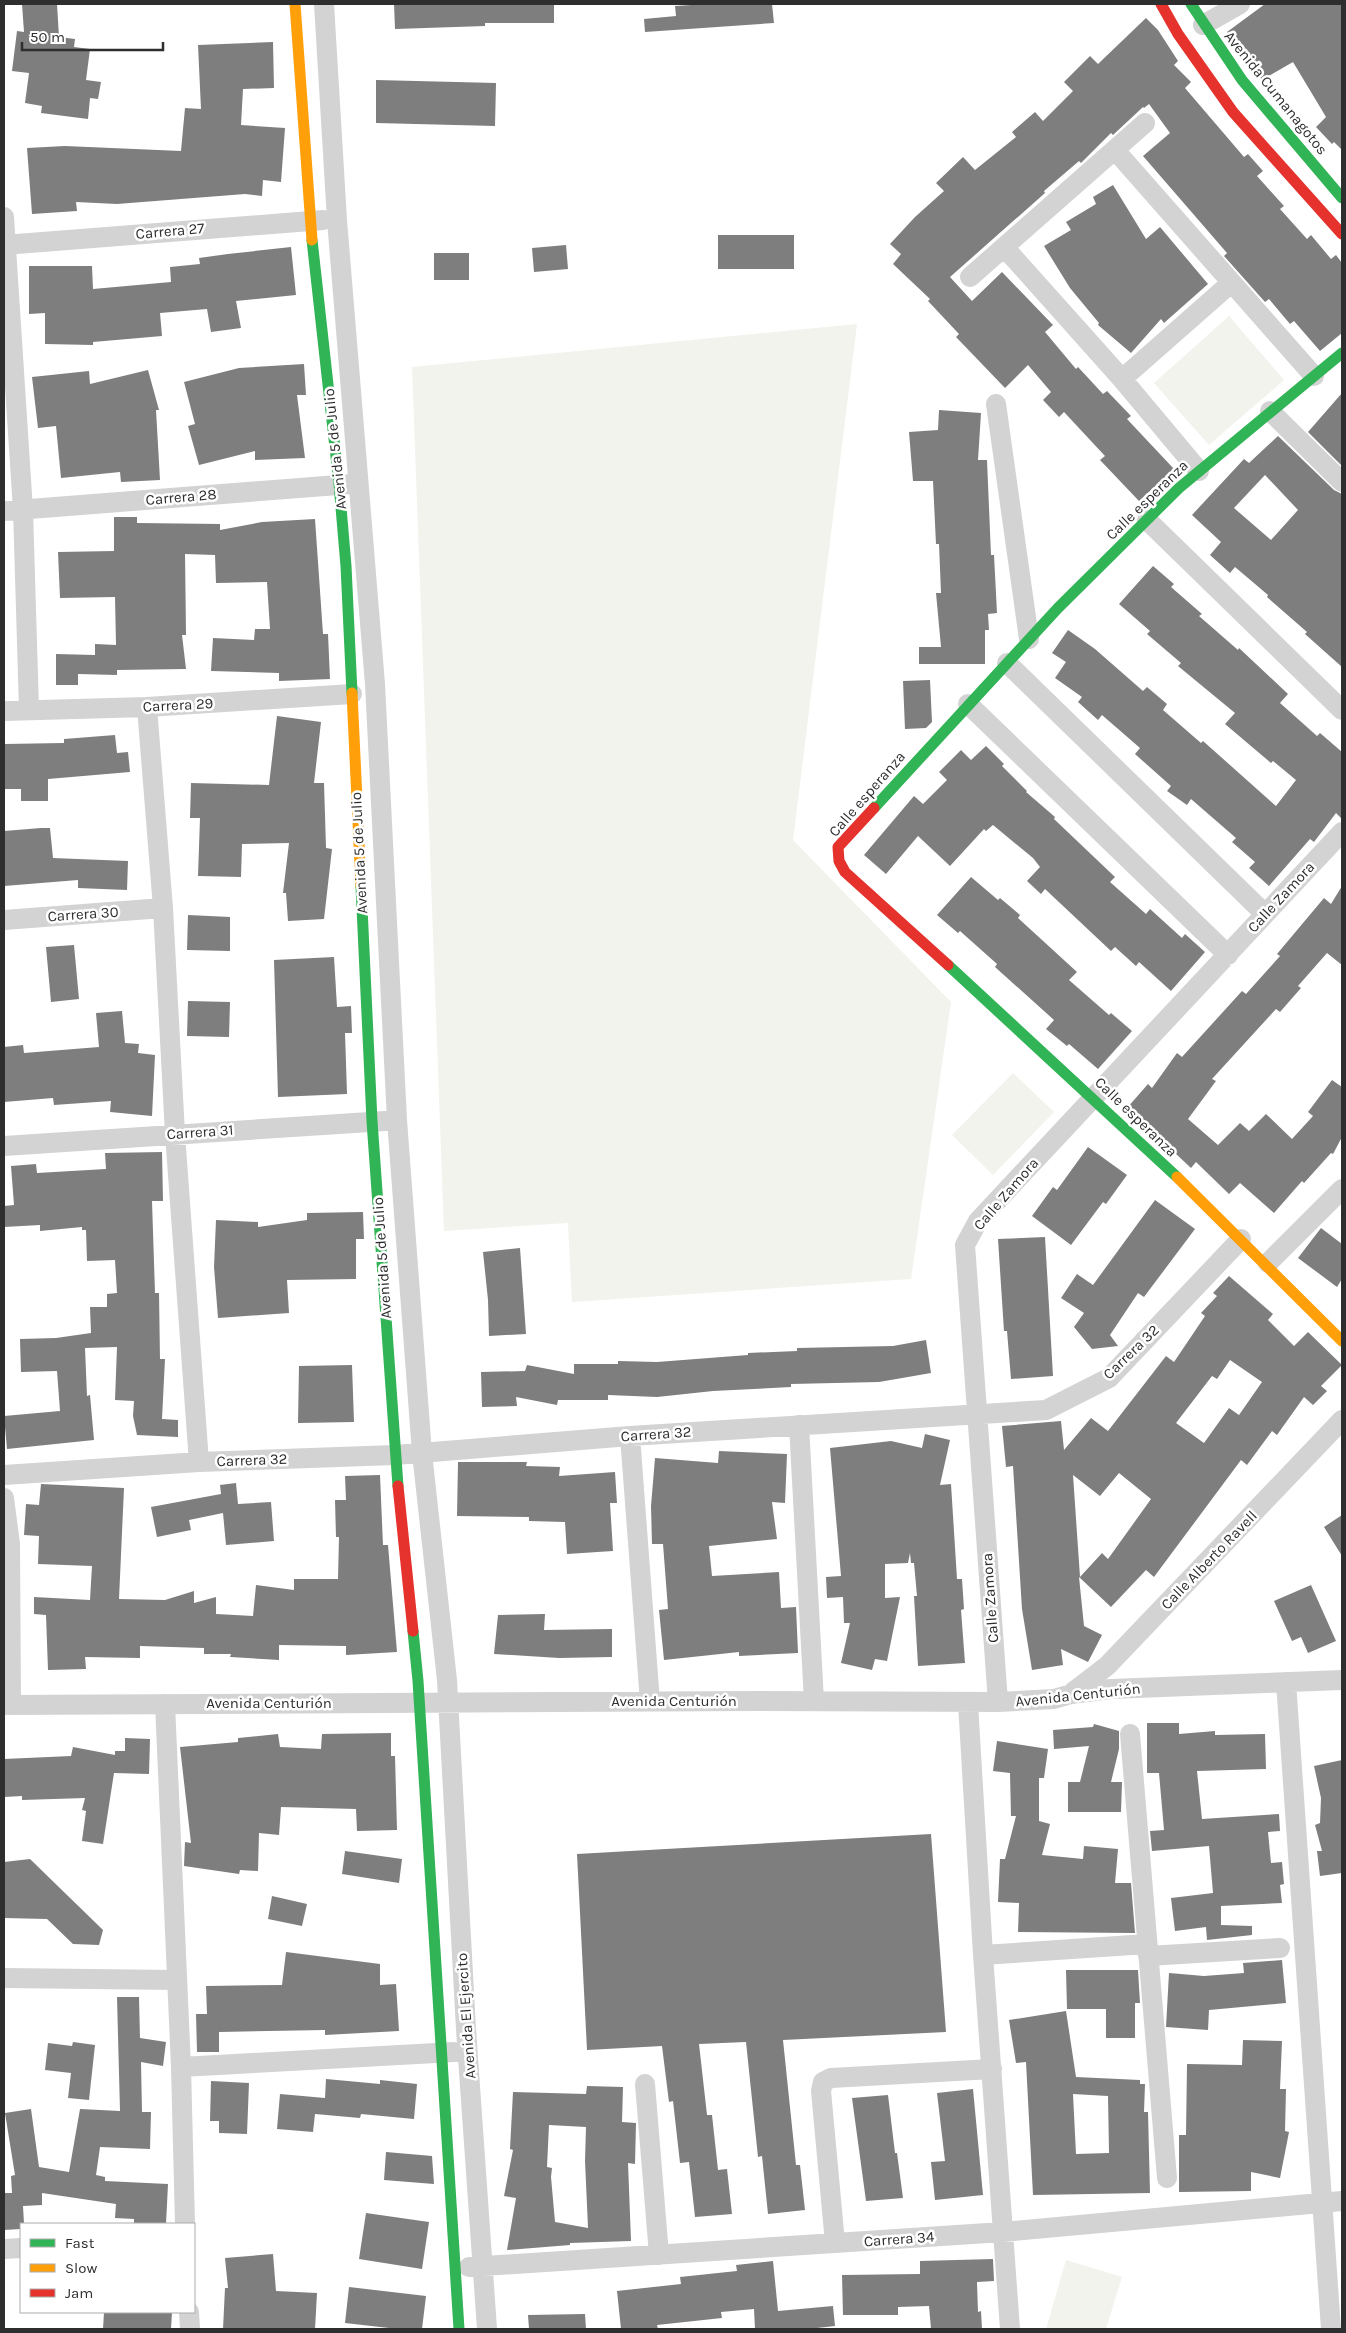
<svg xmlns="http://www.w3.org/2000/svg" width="1346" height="2333" font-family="Karla,sans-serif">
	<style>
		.green { fill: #f1f3ec }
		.building { fill: #7e7e7e; fill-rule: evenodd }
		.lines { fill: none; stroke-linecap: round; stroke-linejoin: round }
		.street { stroke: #d3d3d3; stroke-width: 20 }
		.fast { stroke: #30b455; stroke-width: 11 }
		.slow { stroke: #ff9f0a; stroke-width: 11 }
		.jam { stroke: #e5322d; stroke-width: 11 }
		.labels { text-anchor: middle; stroke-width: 5; stroke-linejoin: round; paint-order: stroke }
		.street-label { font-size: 15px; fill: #2e2e2e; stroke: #fff }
	</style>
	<rect width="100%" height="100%" fill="#fff"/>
	<path class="green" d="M1229 316 1284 380 1209 445 1154 383Z
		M857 324 793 840 951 1002 911 1279 572 1302 568 1223 444 1231 412 367Z
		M1013 1073 1054 1112 993 1175 952 1135Z
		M1066 2260 1122 2277 1106 2329H1046Z"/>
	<path class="building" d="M22 4H57L59 37 75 39 74 47 90 49 86 80 101 82 98 99 90 98 88 119 41 113 42 106 25 103 29 73 12 71 17 31 24 32Z
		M394 4 554 5V23H485V26L395 29Z
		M708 4H772L774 23 645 32 644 19 676 16 675 6Z
		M1265 4H1342V150L1334 142 1332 144 1316 127 1326 117 1293 62 1262 80 1227 32Z
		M1146 18 1158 30 1178 61 1174 65 1191 82 1185 88 1244 157 1248 154 1263 171 1257 176 1284 206 1280 209 1307 239 1311 235 1331 259 1336 255 1342 263V333L1320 351 1294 321 1290 324 1269 299 1265 302 1224 256 1227 253 1143 156 1170 133 1149 104 1144 108 1143 107 1113 135 1111 133 1081 163 1079 161 1044 191 1045 193 950 277 972 301 1002 272 1053 325 1045 332 1076 369 1078 367 1103 394 1107 391 1131 416 1127 419 1174 469 1139 501 1100 460 1105 456 1064 412 1059 417 1043 400 1051 392 1028 365 1005 388 956 337 959 334 928 301 930 299 893 264 901 254 890 244 915 217 944 191 936 183 963 157 975 170 1016 137 1012 132 1035 112 1043 121 1073 91 1064 82 1090 56 1098 64Z
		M273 42 274 88 243 89 241 125 285 128 281 182 263 180 262 196 245 194 117 204 76 202 77 211 32 214 27 148 65 146 181 151 185 108 201 109 198 45Z
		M376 80 496 83 495 126 376 123Z
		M1113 185 1146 239 1160 227 1208 284 1164 323 1161 319 1131 353 1098 325 1099 323 1070 288 1044 246 1071 230 1066 222 1096 204 1093 197Z
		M718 235H794V269H718Z
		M566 245 568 269 534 272 532 248Z
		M291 247 296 295 236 301 241 328 211 332 207 309 160 313 162 336 93 342V345L45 344V313L29 314V266H92L93 289 171 282 170 267 200 264 199 258 228 254Z
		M434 253H469V280H434Z
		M304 364 306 395H297L305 458 255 460V451L199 465 188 426 195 424 184 382 239 368Z
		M148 370 159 410H156L160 480 121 482 120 472 61 478 56 426 38 428 32 377 89 371 90 384Z
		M1342 393V466L1308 432Z
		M939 410 981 413 978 460H987L991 555H994L997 613 988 614 989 630H985V664H919V647H941L936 593H941L939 544H936L933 481H913L909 432 938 430Z
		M1278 436 1334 490 1342 494V667L1305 634 1307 632 1267 597 1268 595 1235 567 1230 573 1210 555 1221 542 1192 515 1244 459 1249 463ZM1265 475 1298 510 1271 540 1234 508Z
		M114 517H137V523L220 524V530L262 522 315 519 323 634H328L330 679 279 681V673L211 671 213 638 254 640 255 629H270L267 582 216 583 215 555 185 554 186 635H182L186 669 117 670V675L78 674V685H56V654L95 655V644L116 645 115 597 60 598 58 552 114 551Z
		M1153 566 1174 584 1171 587 1202 614 1199 616 1238 650 1239 648 1288 694 1280 703 1317 736 1320 733 1342 752V819L1336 813 1314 842 1310 839 1269 886 1249 868 1255 862 1232 842 1236 838 1191 799 1187 805 1167 791 1171 786 1135 754 1140 748 1102 715 1098 720 1078 702 1082 697 1055 678 1066 662 1052 653 1068 630 1095 649 1143 691 1147 687 1167 704 1163 710 1201 743 1203 741 1276 806 1296 780 1273 761 1271 763 1225 724 1235 713 1178 666 1181 663 1147 634 1150 631 1119 604Z
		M930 680 932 722 926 728 905 729 903 681Z
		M277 716 321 722 314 783H324L326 848 332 849 324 919 288 921 286 893H283L289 843 242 844 241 877 198 876 200 818H190L191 783 269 785Z
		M115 735 117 753 128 752 130 772 48 779V801H21V789H4V744L64 743V739Z
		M986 746 1004 764 1002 766 1027 791 1026 792 1055 817 1054 819 1115 877 1110 882 1146 914 1150 909 1182 938 1185 934 1205 952 1171 991 1139 962 1136 966 1115 947 1111 951 1045 889 1041 894 1027 881 1040 867 1033 858 993 825 986 831 984 829 950 866 918 836 886 874 864 855 914 796 923 804 947 780 939 772 961 750 971 760Z
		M41 828H50L53 858 128 861 127 890 78 888V880L4 886V831Z
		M971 877 998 900 1000 898 1020 915 1018 918 1077 972 1069 980 1109 1015 1111 1013 1132 1031 1098 1069 1069 1044 1067 1046 1046 1029 1054 1020 995 967 997 964 960 931 958 933 937 915Z
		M1342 886V965L1327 953 1298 986 1301 988 1280 1012 1276 1009 1212 1079 1216 1081 1188 1119 1218 1145 1240 1123 1249 1131 1266 1114 1292 1139 1313 1116 1308 1112 1332 1080 1342 1087V1137L1333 1154 1331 1153 1304 1183 1302 1181 1274 1213 1240 1183 1229 1194 1196 1162 1191 1168 1127 1108 1148 1084 1152 1088 1177 1053 1182 1057 1242 991 1246 994 1280 956 1277 954 1324 898 1331 904Z
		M188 915 230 917V951L187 950Z
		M74 945 79 999 51 1002 46 947Z
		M334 957 337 1007 351 1006 352 1033H345L347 1094 278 1097 274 960Z
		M188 1001 230 1002 229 1037 187 1036Z
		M122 1011 125 1043 139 1044 138 1053 155 1055 152 1116 110 1112 111 1101 54 1105 53 1098 4 1102V1047L23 1045 24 1053 99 1047 96 1013Z
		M1088 1147 1127 1175 1106 1204 1103 1202 1071 1245 1032 1216 1053 1187 1057 1190Z
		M162 1152 163 1201H152L155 1293H159L160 1359H165L162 1419 178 1420V1437L137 1435 133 1416 134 1401 115 1400 117 1347 85 1348 87 1396 90 1395 94 1440 7 1449 4 1416 60 1411 57 1371 21 1372 20 1339 56 1338 91 1333 90 1307H107V1294L117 1293 115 1260 87 1261 86 1230H82V1227L40 1231V1225L4 1227V1206L14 1205 11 1166 36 1164 37 1173 106 1169 105 1153Z
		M1155 1200 1195 1229 1144 1297 1138 1293 1110 1335 1118 1346 1092 1349 1074 1327 1084 1313 1061 1298 1077 1274 1093 1285Z
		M363 1212 364 1239H356V1279L287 1280 289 1313 218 1318 214 1267 216 1220 258 1222V1227L307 1220V1213Z
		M1321 1228 1342 1244V1279L1337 1287 1298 1258Z
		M1045 1237 1053 1376 1011 1379 1007 1331H1004L998 1239Z
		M520 1248 526 1334 489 1336 488 1300 483 1252Z
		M1229 1276 1273 1314 1268 1320 1294 1346 1308 1332 1342 1365 1321 1386 1327 1391 1313 1405 1304 1397 1277 1435 1272 1431 1247 1465 1241 1460 1154 1577 1146 1570 1111 1607 1079 1577 1084 1626 1102 1635 1088 1662 1061 1649 1063 1665 1032 1670 1022 1609 1013 1466 1006 1467 1002 1426 1061 1421 1064 1450 1091 1418 1108 1431 1166 1356 1174 1362 1205 1316 1201 1313 1217 1296 1213 1293ZM1230 1360 1262 1382 1239 1415 1229 1408 1204 1443 1176 1423 1212 1376 1217 1379ZM1119 1473 1151 1499 1108 1559 1102 1553 1080 1577 1073 1475 1100 1496Z
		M926 1340 931 1373 879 1382 791 1384V1387L713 1391 657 1397 608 1395V1400H558L557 1405 516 1397 517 1406 482 1407 481 1372 525 1371 527 1365 574 1374V1364H618V1361L657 1362 748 1355V1353L797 1351V1348L893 1346Z
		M352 1365 354 1422 298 1423 299 1366Z
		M925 1434 950 1440 940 1485 951 1484 957 1579H962L964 1609 961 1610 965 1663 918 1666 914 1596H917L914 1563H911L910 1553 908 1563 885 1564V1598L900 1597 887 1661 875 1659 872 1670 841 1663 850 1623H844L843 1597 827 1598 826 1577 841 1576 830 1448 891 1441 922 1448Z
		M719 1451 787 1454 785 1503 772 1502 777 1539 709 1546 712 1576 779 1572 781 1608 796 1607 798 1653 739 1656V1652L664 1660 659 1610 668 1609 663 1544H652L651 1506 655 1458 718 1463Z
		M458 1462H527L526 1466 560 1467 559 1476 615 1472 617 1503H610L613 1551 567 1554 565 1522 529 1521V1517L457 1516Z
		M380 1475 383 1545H388L397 1652 346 1655V1646L279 1645V1660L230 1657 231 1654H204V1648L140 1646V1658L85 1657 86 1669 48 1670 46 1615 34 1614V1597L90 1600 92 1566 38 1564 39 1536 24 1535 26 1504 39 1505 41 1484 124 1488 119 1599 165 1600 194 1591V1603L216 1597V1614L253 1616 256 1585 294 1590V1579H338L339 1537H336L335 1500H346L345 1476Z
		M236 1483 238 1504 271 1502 274 1541 226 1545 223 1513 189 1520 191 1530 157 1537 151 1507 221 1494 220 1485Z
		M1342 1515V1556L1324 1527Z
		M1311 1585 1336 1641 1308 1653 1301 1637 1292 1641 1274 1601Z
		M545 1614 544 1630 612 1629V1657L559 1658 494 1654 498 1615Z
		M1147 1723H1179V1734L1215 1731V1735L1265 1734 1266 1769 1197 1771 1202 1819 1279 1814 1280 1831 1268 1832 1271 1863 1282 1862 1284 1884 1280 1885 1282 1903 1221 1906V1925L1252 1926V1935L1207 1940 1206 1927 1175 1931 1171 1898 1213 1893 1209 1846 1152 1851 1150 1831 1164 1830 1159 1773H1147Z
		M1094 1724 1119 1731V1749L1111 1782H1122L1121 1812H1068V1782H1080L1089 1746 1054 1749 1053 1730 1093 1727Z
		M391 1733V1756H395L397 1830 357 1831 356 1809 281 1807 279 1835 259 1833 258 1871 240 1870 239 1874 184 1866 185 1842 191 1843 180 1747 238 1742V1738L278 1734 280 1747 321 1749 322 1734Z
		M125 1738 150 1739 149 1774 114 1773 103 1844 82 1841 86 1811 82 1810 85 1798 22 1800V1796L4 1797V1759L71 1756 73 1747 115 1755V1751H125Z
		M997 1741 1048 1749 1044 1778H1039V1821L1050 1824 1042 1855 1083 1859 1084 1846 1118 1849 1115 1883H1131L1135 1933 1018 1932 1019 1903 998 1902 1000 1859H1005L1016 1816H1011L1010 1773 993 1771Z
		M1342 1760V1873L1320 1876 1317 1851H1322L1315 1825 1320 1823 1321 1798 1314 1766Z
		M931 1834 946 2032 783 2040 796 2165H800L805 2210 768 2214 762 2156 758 2157 746 2042 699 2044 707 2115H712L718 2170 727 2169 732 2214 695 2217 689 2162 680 2163 673 2101 669 2102 662 2046 587 2050 577 1854Z
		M345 1851 402 1859 399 1883 342 1874Z
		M30 1859 103 1930 99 1945 73 1944 47 1919 4 1918V1862Z
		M272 1896 307 1904 302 1926 268 1919Z
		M286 1952 380 1964V1985L396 1984 399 2031 325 2035V2030L219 2032V2052H197L196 2014H207L206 1986 282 1985Z
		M1282 1960 1286 2003 1209 2010 1208 2030 1166 2027 1169 1973 1204 1976 1244 1973 1243 1963Z
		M1066 1970H1138L1140 2003H1135V2038H1106V2009H1067Z
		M117 1997H139L140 2038 166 2042 163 2066 141 2062 142 2112H151L150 2149 100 2147 96 2175 105 2177V2181L168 2184 166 2224H134V2219L115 2218 116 2204 42 2193V2205L23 2206 24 2224H21V2229L4 2230V2193H12L11 2176 15 2175 5 2113 31 2109 39 2167 69 2172 80 2109 120 2111Z
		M1066 2011 1076 2077 1140 2080V2084H1145L1144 2112H1148L1150 2193 1033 2195 1026 2062 1016 2063 1009 2020ZM1073 2094 1108 2096 1109 2153 1076 2154Z
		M1243 2040 1282 2041 1280 2089H1286L1285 2131 1289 2132 1280 2178 1251 2172V2191L1179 2192V2135H1186L1187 2064 1242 2065Z
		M73 2042 95 2045 89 2100 68 2098 71 2073 45 2070 48 2043 72 2046Z
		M326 2079 380 2084V2080L417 2084 414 2119 361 2114 360 2118 315 2114 313 2132 277 2129 280 2094 325 2098Z
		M211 2081 249 2083 247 2134 219 2133V2121H210Z
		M587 2086 623 2087 622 2122 636 2123 635 2164 628 2163 631 2241 570 2243V2245L507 2250 516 2198 504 2196 513 2150 510 2149 513 2092 586 2094ZM549 2125 586 2127 585 2161 588 2228 555 2222 551 2177 552 2168 547 2167Z
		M973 2089 983 2195 935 2200 931 2162 945 2161 937 2093Z
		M888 2095 895 2153H897L903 2198 866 2201 852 2098Z
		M386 2152 432 2156 434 2184 384 2180Z
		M366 2213 429 2222 422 2269 359 2259Z
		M273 2254 276 2291 317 2293 315 2329H223L225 2288H228L225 2258Z
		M993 2259 994 2281 977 2282 978 2312 981 2311 982 2329H931L929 2306 898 2307V2315H843L842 2275 920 2274V2261Z
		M773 2261 778 2311 833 2306 835 2326 808 2329H755L754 2309 721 2312 722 2318 657 2325 658 2329H621L617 2291 681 2284 680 2277 737 2271 736 2265Z
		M349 2287 426 2296 422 2329H398L345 2323Z
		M104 2312H172L171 2329H103Z
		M585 2314 586 2329H529L528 2315Z"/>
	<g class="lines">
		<path class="street" d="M324 4 337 220 375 684 397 1120 422 1453 447 1680 466 2029 487 2329
			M1203 25 1240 4
			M1115 150 1314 376
			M4 217 23 510 29 709
			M4 245 323 220
			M1005 248 1122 379 1199 471
			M970 277 1145 123
			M1122 379 1231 283
			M996 404 1029 639
			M1270 411 1342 482
			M4 511 351 484
			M1147 520 1342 710
			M1007 663 1265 914
			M968 704 1228 955
			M147 707 163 908 175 1134 199 1462
			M4 711 147 707 352 694
			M4 920 163 908
			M4 1146 385 1121
			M1268 1263 1342 1189
			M799 1425 814 1701
			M630 1436 650 1702
			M4 1475 199 1462 395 1455 630 1436 1046 1410 1109 1378 1241 1239
			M4 1498 10 1544 11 1705
			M1286 1682 1331 2329
			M1073 1692 1107 1666 1342 1420
			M998 1702 965 1245 978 1221 1342 832
			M968 1703 983 1955 1010 2329
			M165 1704 181 2067 185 2224
			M4 1705 755 1701 998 1702 1054 1699 1071 1694 1111 1689 1342 1680
			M1130 1734 1167 2178
			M983 1955 1147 1944
			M1148 1956 1280 1948
			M4 1978 176 1980
			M181 2067 454 2052
			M645 2084 659 2255
			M835 2243 821 2091 823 2082 831 2078 992 2069
			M4 2249 21 2248
			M469 2267 1003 2232 1342 2201
			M189 2312 190 2329"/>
		<path class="fast" d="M1191 4 1242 80 1342 198
			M312 240 339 484 346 566 352 693
			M874 808 1058 608 1179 488 1342 353
			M361 886 372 1121 398 1486
			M948 965 1177 1177
			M413 1631 418 1681 459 2329"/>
		<path class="slow" d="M295 4 312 240
			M352 693 361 886
			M1177 1177 1342 1341"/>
		<path class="jam" d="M1161 4 1178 34 1233 112 1342 234
			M874 808 838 847 839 861 845 872 948 965
			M398 1486 413 1631"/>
	</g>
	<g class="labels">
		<g class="street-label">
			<text transform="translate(1276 93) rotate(51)" y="5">Avenida Cumanagotos</text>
			<text transform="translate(170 231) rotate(-5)" y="5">Carrera 27</text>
			<text transform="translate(335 449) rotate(-96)" y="5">Avenida 5 de Julio</text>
			<text transform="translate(181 497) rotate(-5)" y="5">Carrera 28</text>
			<text transform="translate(1147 500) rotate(-44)" y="5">Calle esperanza</text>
			<text transform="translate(178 705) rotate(-3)" y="5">Carrera 29</text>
			<text transform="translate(867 794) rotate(-49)" y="5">Calle esperanza</text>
			<text transform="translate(359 853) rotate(-93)" y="5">Avenida 5 de Julio</text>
			<text transform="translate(1281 897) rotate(-47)" y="5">Calle Zamora</text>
			<text transform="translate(83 914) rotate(-4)" y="5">Carrera 30</text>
			<text transform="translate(1136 1117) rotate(44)" y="5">Calle esperanza</text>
			<text transform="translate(200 1132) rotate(-4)" y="5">Carrera 31</text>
			<text transform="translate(1006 1194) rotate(-49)" y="5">Calle Zamora</text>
			<text transform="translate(382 1258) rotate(-94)" y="5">Avenida 5 de Julio</text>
			<text transform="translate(1131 1352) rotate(-44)" y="5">Carrera 32</text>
			<text transform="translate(656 1434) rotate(-4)" y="5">Carrera 32</text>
			<text transform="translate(252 1460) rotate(-2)" y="5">Carrera 32</text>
			<text transform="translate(1209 1560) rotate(-46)" y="5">Calle Alberto Ravell</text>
			<text transform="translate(990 1598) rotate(-94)" y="5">Calle Zamora</text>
			<text transform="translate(1078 1695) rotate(-6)" y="5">Avenida Centurión</text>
			<text x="674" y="1706">Avenida Centurión</text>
			<text x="269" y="1708">Avenida Centurión</text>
			<text transform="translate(466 2016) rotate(-94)" y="5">Avenida El Ejercito</text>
			<text transform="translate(899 2239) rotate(-4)" y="5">Carrera 34</text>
		</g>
	</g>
	<rect width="1346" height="2333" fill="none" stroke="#2e2e2e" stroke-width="10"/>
	<rect x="20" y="2223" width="175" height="90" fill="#ffffff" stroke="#ababab"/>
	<rect x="30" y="2239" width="25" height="8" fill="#30b455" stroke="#ababab"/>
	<text x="65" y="2248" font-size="15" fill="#2e2e2e">Fast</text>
	<rect x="30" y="2264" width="25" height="8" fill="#ff9f0a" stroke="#ababab"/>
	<text x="65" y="2273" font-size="15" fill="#2e2e2e">Slow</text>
	<rect x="30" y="2289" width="25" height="8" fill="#e5322d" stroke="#ababab"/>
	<text x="65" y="2298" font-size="15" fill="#2e2e2e">Jam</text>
	<path d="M22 42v8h141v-8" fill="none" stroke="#2e2e2e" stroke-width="2.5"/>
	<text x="30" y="42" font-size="15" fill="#2e2e2e" stroke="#ffffff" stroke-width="4" paint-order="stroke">50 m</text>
</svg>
